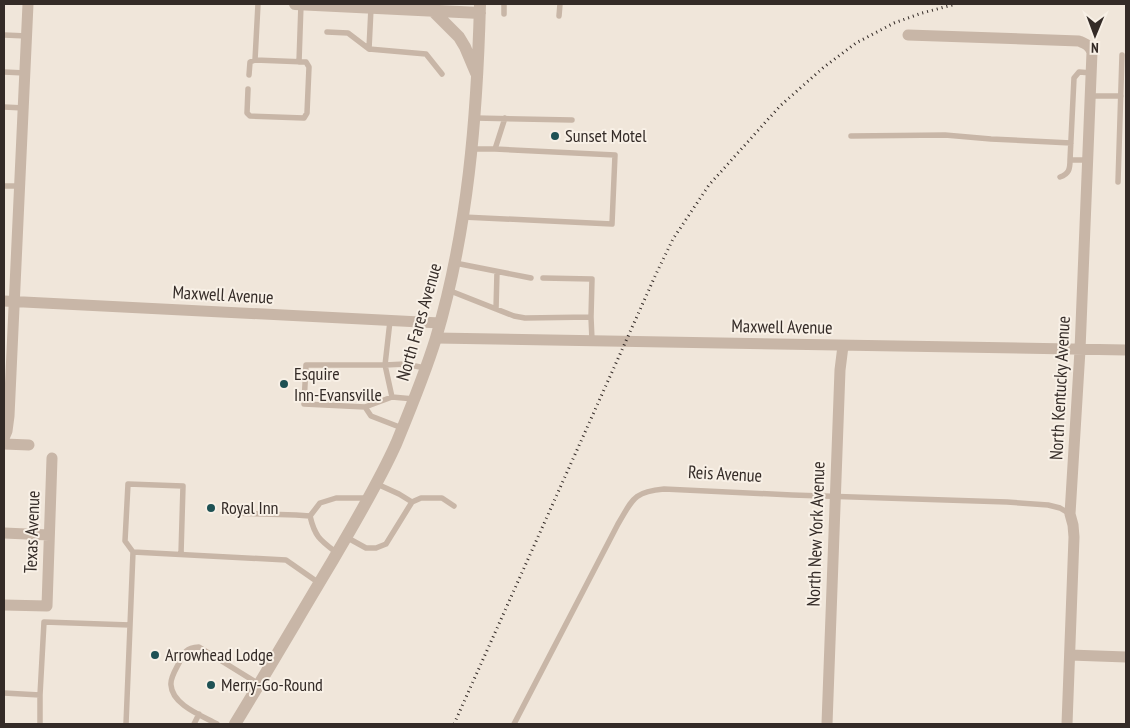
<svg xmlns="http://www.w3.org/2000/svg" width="1130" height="728" font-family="'PT Sans Narrow',sans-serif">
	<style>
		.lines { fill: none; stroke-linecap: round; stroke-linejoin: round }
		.service { stroke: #c8b6a7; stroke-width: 5.5 }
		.minor { stroke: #c8b6a7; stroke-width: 11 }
		.tertiary { stroke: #c8b6a7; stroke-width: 12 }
		.rail { stroke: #342b27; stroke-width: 3; stroke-dasharray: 1 4; stroke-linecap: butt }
		.poi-dot { fill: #1e5154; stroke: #f8f0e6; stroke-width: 2 }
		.labels { text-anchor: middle; stroke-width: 4; stroke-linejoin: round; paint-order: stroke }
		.poi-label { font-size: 18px; fill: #342b27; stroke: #f8f0e6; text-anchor: start }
		.street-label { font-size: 18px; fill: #342b27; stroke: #f8f0e6 }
	</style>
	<rect width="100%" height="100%" fill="#f0e6da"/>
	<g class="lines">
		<path class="service" d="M371 8 369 49 426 54 442 74
			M504 14V4
			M559 16 560 4
			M327 32 348 33 369 49
			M4 35 27 36
			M299 62 301 4
			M4 72 25 73
			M249 75 250 62 255 60
			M248 89 247 113 250 116 304 118 307 113 309 67 306 62 255 60 258 4
			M1091 96H1121
			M4 107 24 108
			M475 118 572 120
			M851 136 945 135 991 139 1071 143
			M472 149H495L505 118
			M1088 160H1070L1074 78 1079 72 1092 73
			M1060 177C1069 174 1070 169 1070 160
			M1118 182 1122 55
			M4 186H20
			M463 217 612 224 615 155 495 149
			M455 263 531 278
			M448 290 514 316 525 318 591 317 592 279 543 278
			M496 309 497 272
			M591 317 592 340
			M390 321 385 365H306L304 404 365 407 392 397 414 399
			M392 397 385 365 405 364 425 368
			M365 407 371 416 402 428
			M377 484 399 494 412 502
			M230 513 296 515 310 516
			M346 537 366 548H376L386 544 412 502 421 498H442L454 506
			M133 552 125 541 128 484 183 486 181 554
			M337 553C320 540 315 537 310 516L320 503 336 498H368
			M4 693 40 695V724
			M40 695 44 622 130 625
			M126 724 133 552 286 560 319 583
			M194 724 199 714
			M217 724C203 716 172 705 171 685 170 678 176 669 179 663 184 652 186 648 199 647L259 684
			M514 724 618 524C633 499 633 492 664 489L792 495 1007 502 1048 505 1060 508 1070 514"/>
		<path class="minor" d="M908 35 1079 41C1086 44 1089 45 1092 52L1080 350 1070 514 1073 525 1074 537 1067 724
			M4 301 440 323
			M436 338 1126 350
			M4 438 7 431 9 416 28 4
			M4 444 29 445
			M4 533 49 535
			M4 605 47 606 52 458
			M1070 655 1126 657
			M827 724 840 370 843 346"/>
		<path class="tertiary" d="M295 4 480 13
			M434 9 432 10 459 37 465 47 476 73
			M235 724C268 670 300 615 333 560 355 522 378 484 396 444 410 410 425 374 436 338 468 230 477 117 480 4"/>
		<path class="rail" d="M454 724 656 274 673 239 709 185 780 106 824 67 856 43 894 23 922 13 956 4"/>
	</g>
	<g class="poi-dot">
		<circle cx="555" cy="136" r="5"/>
		<circle cx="284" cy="384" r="5"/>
		<circle cx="211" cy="508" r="5"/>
		<circle cx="155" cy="655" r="5"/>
		<circle cx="211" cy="685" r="5"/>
	</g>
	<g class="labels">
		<g class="poi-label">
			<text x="565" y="142">Sunset Motel</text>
			<text x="294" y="380">Esquire<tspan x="294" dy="21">Inn-Evansville</tspan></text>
			<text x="221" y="514">Royal Inn</text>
			<text x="165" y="661">Arrowhead Lodge</text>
			<text x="221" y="691">Merry-Go-Round</text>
		</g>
		<g class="street-label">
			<text transform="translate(223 295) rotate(3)" y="6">Maxwell Avenue</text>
			<text transform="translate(419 322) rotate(-74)" y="6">North Fares Avenue</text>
			<text transform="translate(782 327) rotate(1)" y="6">Maxwell Avenue</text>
			<text transform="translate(1060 388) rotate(-87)" y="6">North Kentucky Avenue</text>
			<text transform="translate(725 474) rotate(3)" y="6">Reis Avenue</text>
			<text transform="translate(32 532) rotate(-88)" y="6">Texas Avenue</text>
			<text transform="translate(816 534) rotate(-88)" y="6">North New York Avenue</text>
		</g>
	</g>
	<rect width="1130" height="728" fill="none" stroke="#342b27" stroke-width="10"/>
	<g transform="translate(1095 35) rotate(181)" stroke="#f8f0e6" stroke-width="4" paint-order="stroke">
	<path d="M0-4L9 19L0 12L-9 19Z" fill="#342b27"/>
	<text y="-8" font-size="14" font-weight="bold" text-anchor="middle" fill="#342b27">N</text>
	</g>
</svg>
